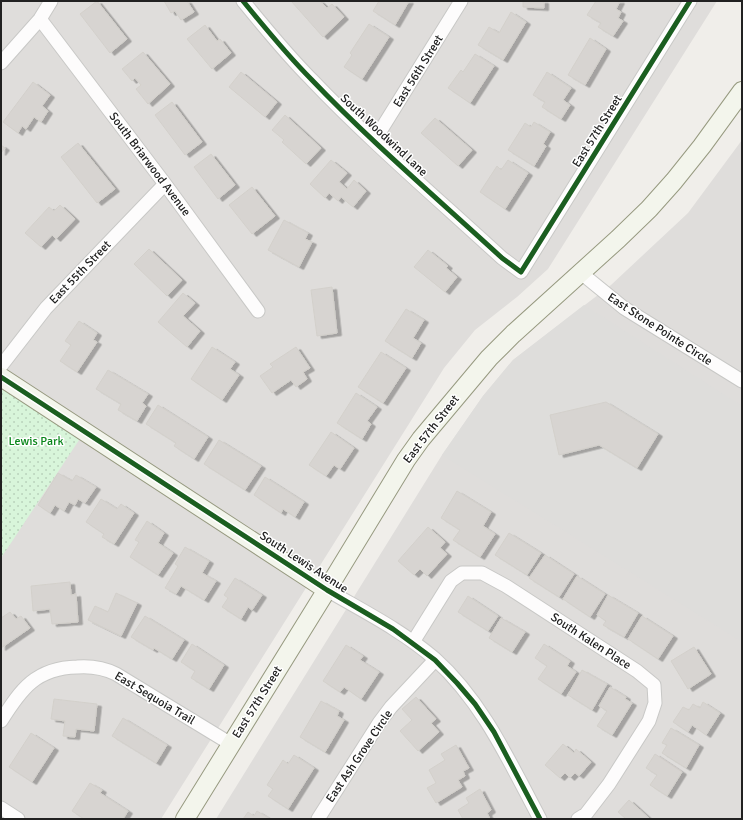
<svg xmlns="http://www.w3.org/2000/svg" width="743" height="820" font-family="Signika,sans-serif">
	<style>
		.residential { fill: #dfdddb }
		.religious { fill: #dedddb }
		.park { fill: url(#park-dots) }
		.building { fill: #d7d4d1; stroke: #d3d0cb; filter: url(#shadow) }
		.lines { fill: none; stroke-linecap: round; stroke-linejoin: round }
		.street-casing { stroke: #c8c8c6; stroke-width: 15 }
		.secondary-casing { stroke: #979a80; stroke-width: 20 }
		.street { stroke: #fdfcfc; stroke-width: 13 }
		.secondary { stroke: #f3f5ec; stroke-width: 18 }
		.cycleway-casing { stroke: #fff; stroke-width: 8 }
		.cycleway { stroke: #1b5e20; stroke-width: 5 }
		.labels { text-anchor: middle; stroke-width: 3; stroke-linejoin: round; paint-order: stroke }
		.street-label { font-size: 12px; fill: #212121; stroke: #fff }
		.park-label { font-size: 12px; fill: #088619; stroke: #fff }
	</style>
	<defs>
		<pattern id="park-dots" width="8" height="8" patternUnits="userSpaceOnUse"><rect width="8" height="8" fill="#d8f5da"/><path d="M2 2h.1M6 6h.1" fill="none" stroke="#b9d2bb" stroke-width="1.8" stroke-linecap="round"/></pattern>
		<filter id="shadow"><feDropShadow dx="4.5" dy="2.5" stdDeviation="0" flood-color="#0004"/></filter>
	</defs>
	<rect width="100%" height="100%" fill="#f0eeea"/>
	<path class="residential" d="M1 1H717L548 269 517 297 475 330 444 368 161 819H1Z
		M742 140V819H216L442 455 483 396 513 360 611 285 688 213Z"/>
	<path class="religious" d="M584 305 742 406V642L442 455 483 396 513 360Z"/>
	<path class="park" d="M1 377 85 431 1 558Z"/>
	<path class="building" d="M97 1 127 39 110 53 80 14Z
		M164 1H187L194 12 181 20 175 11 171 13Z
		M291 1H320L327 8 332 4 344 17 323 37Z
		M379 1H409L395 25 373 11Z
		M523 1H544V8L523 7Z
		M596 1H620L616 9 621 12 618 18 623 21 613 36 598 27 601 23 587 15Z
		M511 12 526 22 503 60 478 45 489 27 499 33Z
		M369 24 389 37 362 79 344 67 352 55 350 53Z
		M205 25 217 41 220 39 231 53 212 69 187 39Z
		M590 38 606 49 585 85 568 75Z
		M143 52 170 84 148 104 136 89 141 85 135 78 132 81 122 69Z
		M475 54 494 66 470 103 448 88 461 70 463 72Z
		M241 72 277 102 265 117 229 87Z
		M547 72 571 88 563 100 570 105 561 119 542 107 545 102 533 95Z
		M33 82 50 95 42 106 48 111 41 122 34 117 26 129 22 126 18 133 3 122Z
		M172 102 202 142 185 155 155 115Z
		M285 115 321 148 306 164 282 142 284 140 272 130Z
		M435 118 472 150 458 166 421 133Z
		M534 122 550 132 543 144 546 146 534 166 508 150 525 123 531 127Z
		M78 143 115 189 97 203 61 157Z
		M1 145 5 148 1 153Z
		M211 154 235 185 218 199 194 167Z
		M331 160 347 173 339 182 347 189 354 180 366 191 353 207 341 197 338 201 329 193 325 198 310 184Z
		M508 160 528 173 505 209 480 192 497 166 501 170Z
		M252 187 275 216 252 234 229 205Z
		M60 205 75 219 56 239 52 235 41 247 25 233 49 207 54 211Z
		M284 220 308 233 305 239 312 242 299 267 268 250Z
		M149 249 182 280 167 296 134 264Z
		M428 250 448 266 446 268 457 277 445 292 414 267Z
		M332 287 337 333 317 336 311 290Z
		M183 293 195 303 183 316 200 331 187 347 158 322Z
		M406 309 424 320 413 338 421 343 412 358 385 341Z
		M79 321 97 333 93 340 97 342 77 372 60 361 71 345 65 341Z
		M212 347 235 362 230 369 239 375 222 400 191 379Z
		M296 347 310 368 303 372 307 379 296 387 291 380 272 393 260 376 273 367 270 364Z
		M381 352 406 368 383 403 358 387Z
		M108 370 148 394 142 403 146 406 137 421 118 410 121 404 96 389Z
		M356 393 377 407 367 421 371 424 362 439 337 423Z
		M606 402 658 434 637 468 599 445 559 455 550 415Z
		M158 405 208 437 194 459 174 446 176 443 146 424Z
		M331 432 354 448 340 469 334 465 326 476 309 465Z
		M219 440 261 466 245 490 204 464Z
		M58 473 72 481 76 475 96 487 85 503 78 499 75 505 69 502 64 511 55 505 50 513 38 505Z
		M265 477 304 502 295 517 283 509 281 513 254 495Z
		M457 491 491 512 483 526 495 534 480 557 453 540 460 530 441 518Z
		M101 499 117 509 121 504 134 513 114 544 102 537 104 534 86 522Z
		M147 521 164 533 158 543 173 553 158 575 130 557 139 542 135 540Z
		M428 527 445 542 440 548 447 554 427 576 420 569 414 575 398 561Z
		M509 533 541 553 527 575 495 555Z
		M185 547 209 561 202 573 216 581 204 600 181 586 176 594 165 588 178 566 175 564Z
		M545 555 574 574 559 597 529 578Z
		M577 576 605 594 590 617 563 599Z
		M235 578 262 595 252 610 248 607 241 619 222 607 228 598 224 595Z
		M70 582 71 595 76 594 78 622 52 624 50 609 33 611 31 586Z
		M116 593 137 603 121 636 88 620 95 606 108 612Z
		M608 595 638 613 624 637 603 625 606 621 597 615Z
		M468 596 498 616 488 631 458 612Z
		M10 612 16 619 21 616 30 628 1 648V618Z
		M145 616 184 640 172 659 154 648 153 650 131 637Z
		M642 616 673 636 658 659 628 639Z
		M501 618 525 632 512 652 489 638Z
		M192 644 224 665 209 689 191 678 195 671 181 662Z
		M544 644 570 661 567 666 576 672 561 694 538 679 547 666 535 658Z
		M346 645 363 656 360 660 379 672 361 699 344 687 340 692 323 681Z
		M694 647 711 674 688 689 671 661Z
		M582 670 607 684 592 710 568 695Z
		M610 687 626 697 625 699 632 703 612 735 597 726 607 711 599 706Z
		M416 697 436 719 431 723 439 732 418 751 400 731 412 720 402 709Z
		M54 699 97 704 94 731 76 729 75 737 63 736 65 721 51 719Z
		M321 701 339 711 337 716 344 720 325 752 300 737Z
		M703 702 720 713 706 735 692 725 688 732 673 722 683 707 689 710 693 704 700 708Z
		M123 718 167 745 156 763 112 736Z
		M671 728 699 745 686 768 662 753 667 745 662 743Z
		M31 733 54 748 32 782 9 767Z
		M563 744 574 753 576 749 591 762 579 776 575 773 570 778 565 773 560 778 545 765Z
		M456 745 469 768 463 771 465 776 458 780 462 787 436 803 427 788 436 783 429 770 445 760 441 754Z
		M655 754 682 772 667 796 650 785 657 775 646 768Z
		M294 755 314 768 288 809 268 796 273 789 267 785 283 760 288 764Z
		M90 783 102 790 100 793 128 811 123 819H84L72 811Z
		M480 789 491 810 487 813 490 819H463L458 810 469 803 466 798Z
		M629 800 650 819H626L618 812Z
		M257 811 270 819H243L248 812 254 816Z"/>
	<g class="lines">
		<g class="street-casing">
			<path id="street" d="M243 1C265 28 287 55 311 79 371 142 438 199 502 258L521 272 690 1
				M40 19 165 184 258 311
				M1 63 40 19 51 1
				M374 141 461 1
				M581 273 624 308 742 381
				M1 366 46 308 165 184
				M327 590C363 611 403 631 435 659 483 702 510 763 540 819
				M413 642 451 581 462 573H482L506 586 637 671 654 685 655 703 649 721 609 784 586 814 578 819
				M1 721C21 689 36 668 77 667 90 666 104 668 116 674L231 744
				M1 808 18 819
				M318 819 379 723 391 707 435 660"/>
		</g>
		<g class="secondary-casing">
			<path id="secondary" d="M1 377 327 590
				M185 819 336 575 406 460 421 439 489 358 513 334 618 239 649 209 674 181 702 146 742 91"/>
		</g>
		<use href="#street" class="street"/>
		<use href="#secondary" class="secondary"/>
		<g class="cycleway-casing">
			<path id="cycleway" d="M243 1C265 28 287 55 311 79 371 142 438 199 502 258L521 272 690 1
				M1 377 327 590 393 629 435 660 457 683 475 704 494 732 540 819"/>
		</g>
		<use href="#cycleway" class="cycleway"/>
	</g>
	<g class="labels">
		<g class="street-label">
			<text transform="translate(418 71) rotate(-58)" y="4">East 56th Street</text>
			<text transform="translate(597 131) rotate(-58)" y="4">East 57th Street</text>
			<text transform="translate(384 135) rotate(43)" y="4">South Woodwind Lane</text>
			<text transform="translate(150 164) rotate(53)" y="4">South Briarwood Avenue</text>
			<text transform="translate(80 272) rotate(-46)" y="4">East 55th Street</text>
			<text transform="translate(660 329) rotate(33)" y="4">East Stone Pointe Circle</text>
			<text transform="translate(431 429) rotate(-52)" y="4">East 57th Street</text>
			<text transform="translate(304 562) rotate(33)" y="4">South Lewis Avenue</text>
			<text transform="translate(591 641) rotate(33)" y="4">South Kalen Place</text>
			<text transform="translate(155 698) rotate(31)" y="4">East Sequoia Trail</text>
			<text transform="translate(257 702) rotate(-58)" y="4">East 57th Street</text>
			<text transform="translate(359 756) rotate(-56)" y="4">East Ash Grove Circle</text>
		</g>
		<g class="park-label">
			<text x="36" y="445">Lewis Park</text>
		</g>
	</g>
	<rect width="743" height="820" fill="none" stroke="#212121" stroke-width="4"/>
</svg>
